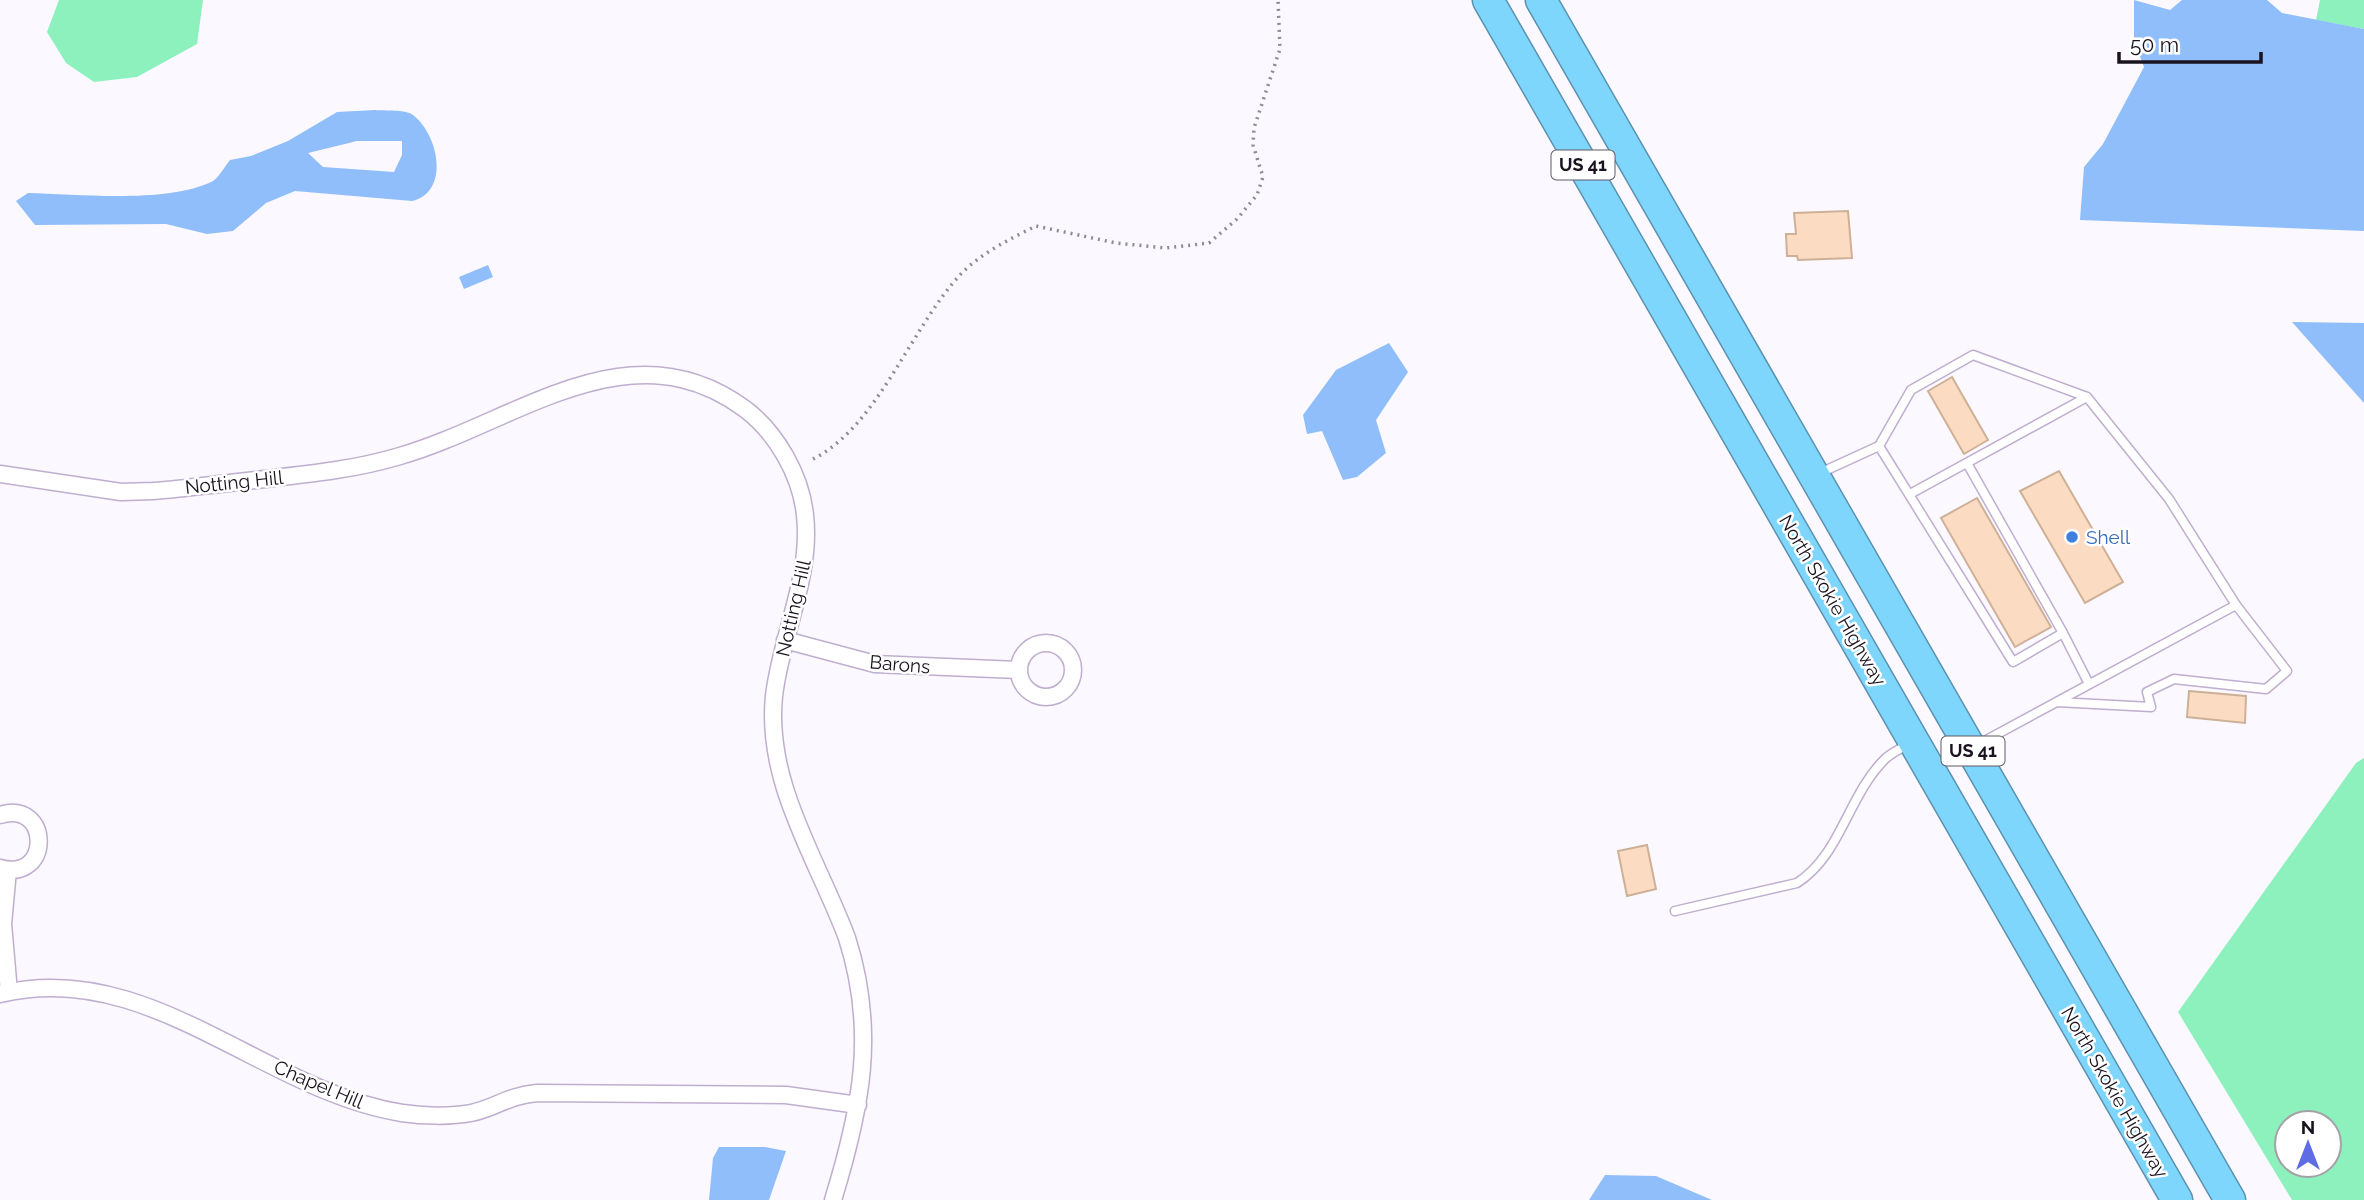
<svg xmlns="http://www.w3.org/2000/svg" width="2364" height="1200" font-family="Raleway,sans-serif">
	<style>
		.green { fill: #8df1bd; fill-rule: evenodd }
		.water { fill: #90befa; fill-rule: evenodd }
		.building { fill: #fbdcc2; stroke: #ceb096; stroke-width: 2 }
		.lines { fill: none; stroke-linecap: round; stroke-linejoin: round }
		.lane-casing { stroke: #bfaecf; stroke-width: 11 }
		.street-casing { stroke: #bfaecf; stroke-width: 19 }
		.highway-casing { stroke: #5c92af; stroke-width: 33 }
		.path { stroke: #8f8a93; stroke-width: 3.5; stroke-dasharray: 2 5; stroke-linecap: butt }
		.lane { stroke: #fff; stroke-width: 8 }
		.street { stroke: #fff; stroke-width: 16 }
		.highway { stroke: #7fd6fc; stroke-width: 30 }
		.shop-dot { fill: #3f7fe0; stroke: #fff; stroke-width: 2.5 }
		.labels { text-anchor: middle; stroke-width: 5; stroke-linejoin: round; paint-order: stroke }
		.shield { fill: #fff; stroke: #5f5a62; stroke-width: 2 }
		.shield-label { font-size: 18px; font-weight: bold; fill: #1a131f }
		.street-label { font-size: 19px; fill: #1a131f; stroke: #fff }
		.shop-label { font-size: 19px; fill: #366cbe; stroke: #fff; text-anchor: start }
	</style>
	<rect width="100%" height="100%" fill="#fbf8ff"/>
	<path class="green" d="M59 0H203L197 44 137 77 94 82 66 63 47 32Z
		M2320 0H2364V29L2316 20Z
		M2364 758V1200H2292L2178 1012 2356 763ZM2287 1123H2329V1165H2287Z"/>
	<path class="water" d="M2134 0 2170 10 2182 0H2267L2282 13 2364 29V231L2080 220 2084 167 2103 144 2144 67 2134 41Z
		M375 110C385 111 405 109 413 115 439 135 450 192 412 201L295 191 266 203 233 231 207 234 166 224 35 225 16 201 28 193C78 194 168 204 213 181 219 177 225 166 230 160L251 156 288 141 337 112ZM357 141H402V155L394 172 323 167 308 153Z
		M488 265 493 277 464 289 459 277Z
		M2292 322 2364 323V403Z
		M1389 343 1408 372 1376 420 1386 453 1357 477 1343 480 1322 431 1307 434 1303 415 1336 370Z
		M719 1147H765L786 1151 769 1200H709L713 1158Z
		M1605 1175 1656 1176 1712 1200H1589Z"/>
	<path class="building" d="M1848 211 1852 258 1798 260 1797 256H1787L1786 234H1796L1794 213Z
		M1952 377 1988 440 1964 454 1928 391Z
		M2059 471 2123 582 2085 603 2020 491Z
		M1977 498 2051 627 2015 647 1941 518Z
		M2189 691 2246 696 2245 723 2187 717Z
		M1647 845 1656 889 1627 896 1618 851Z"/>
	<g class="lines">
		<g class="lane-casing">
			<path id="lane" d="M1879 446 1911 390 1973 355 2087 397 2169 499 2236 605
				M1967 463 2063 633
				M1820 473 1879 446 2013 662 2063 633 2089 684
				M1910 494 2087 397
				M1977 745 2236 605 2287 671 2266 689 2174 679 2147 692 2151 707 2057 702
				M1675 911 1797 883C1841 855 1848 795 1885 759 1891 753 1901 749 1908 744"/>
		</g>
		<g class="street-casing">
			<path id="street" d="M0 474 121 492 153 491C184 489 216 484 247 481 299 475 350 471 400 456 515 423 629 323 745 409 777 433 801 476 805 515 812 577 781 635 774 696 765 783 818 860 847 938 877 1032 861 1109 833 1200
				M785 640 875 664 1018 670
				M1019 670a27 27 0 1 1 54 0a27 27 0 1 1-54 0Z
				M0 815C51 799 52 883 0 868
				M8 870 3 924 9 992
				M0 994C149 958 263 1091 402 1113 422 1116 450 1117 471 1113 495 1108 507 1096 537 1093L786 1095 858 1105"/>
		</g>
		<g class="highway-casing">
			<path id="highway" d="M1488 0 2177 1200
				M1541 0 2230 1200"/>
		</g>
		<path class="path" d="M813 459C877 427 910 330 959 276 979 254 1010 239 1036 226L1116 243 1166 248 1209 243 1237 219 1257 195 1263 177 1253 145 1254 128 1280 49 1278 0"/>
		<use href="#lane" class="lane"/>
		<use href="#street" class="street"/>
		<use href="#highway" class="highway"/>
	</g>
	<circle class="shop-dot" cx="2072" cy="537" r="7"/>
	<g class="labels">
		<g class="shield">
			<rect x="1551.5" y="150.5" width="63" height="29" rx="5"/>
			<rect x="1941.5" y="736.5" width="63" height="29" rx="5"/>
		</g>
		<g class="shield-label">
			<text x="1583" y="171">US 41</text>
			<text x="1973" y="757">US 41</text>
		</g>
		<g class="street-label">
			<text transform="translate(234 482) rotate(-6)" y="7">Notting Hill</text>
			<text transform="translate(1833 600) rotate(60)" y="7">North Skokie Highway</text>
			<text transform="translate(793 608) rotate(-77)" y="7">Notting Hill</text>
			<text transform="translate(900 664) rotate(5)" y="7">Barons</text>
			<text transform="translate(319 1084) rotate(23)" y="7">Chapel Hill</text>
			<text transform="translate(2115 1092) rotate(60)" y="7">North Skokie Highway</text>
		</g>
		<g class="shop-label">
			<text x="2086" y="544">Shell</text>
		</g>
	</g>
	<g transform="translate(2308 1144)"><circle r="33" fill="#ffffff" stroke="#a3a1a5" stroke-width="2"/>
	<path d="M0-5L12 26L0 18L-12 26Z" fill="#606ce4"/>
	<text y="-10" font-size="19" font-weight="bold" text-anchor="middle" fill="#1a131f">N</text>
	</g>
	<path d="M2119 52v10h142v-10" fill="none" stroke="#1a131f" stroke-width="3.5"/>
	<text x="2130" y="52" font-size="21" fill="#1a131f" stroke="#ffffff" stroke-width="5" paint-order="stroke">50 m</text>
</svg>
